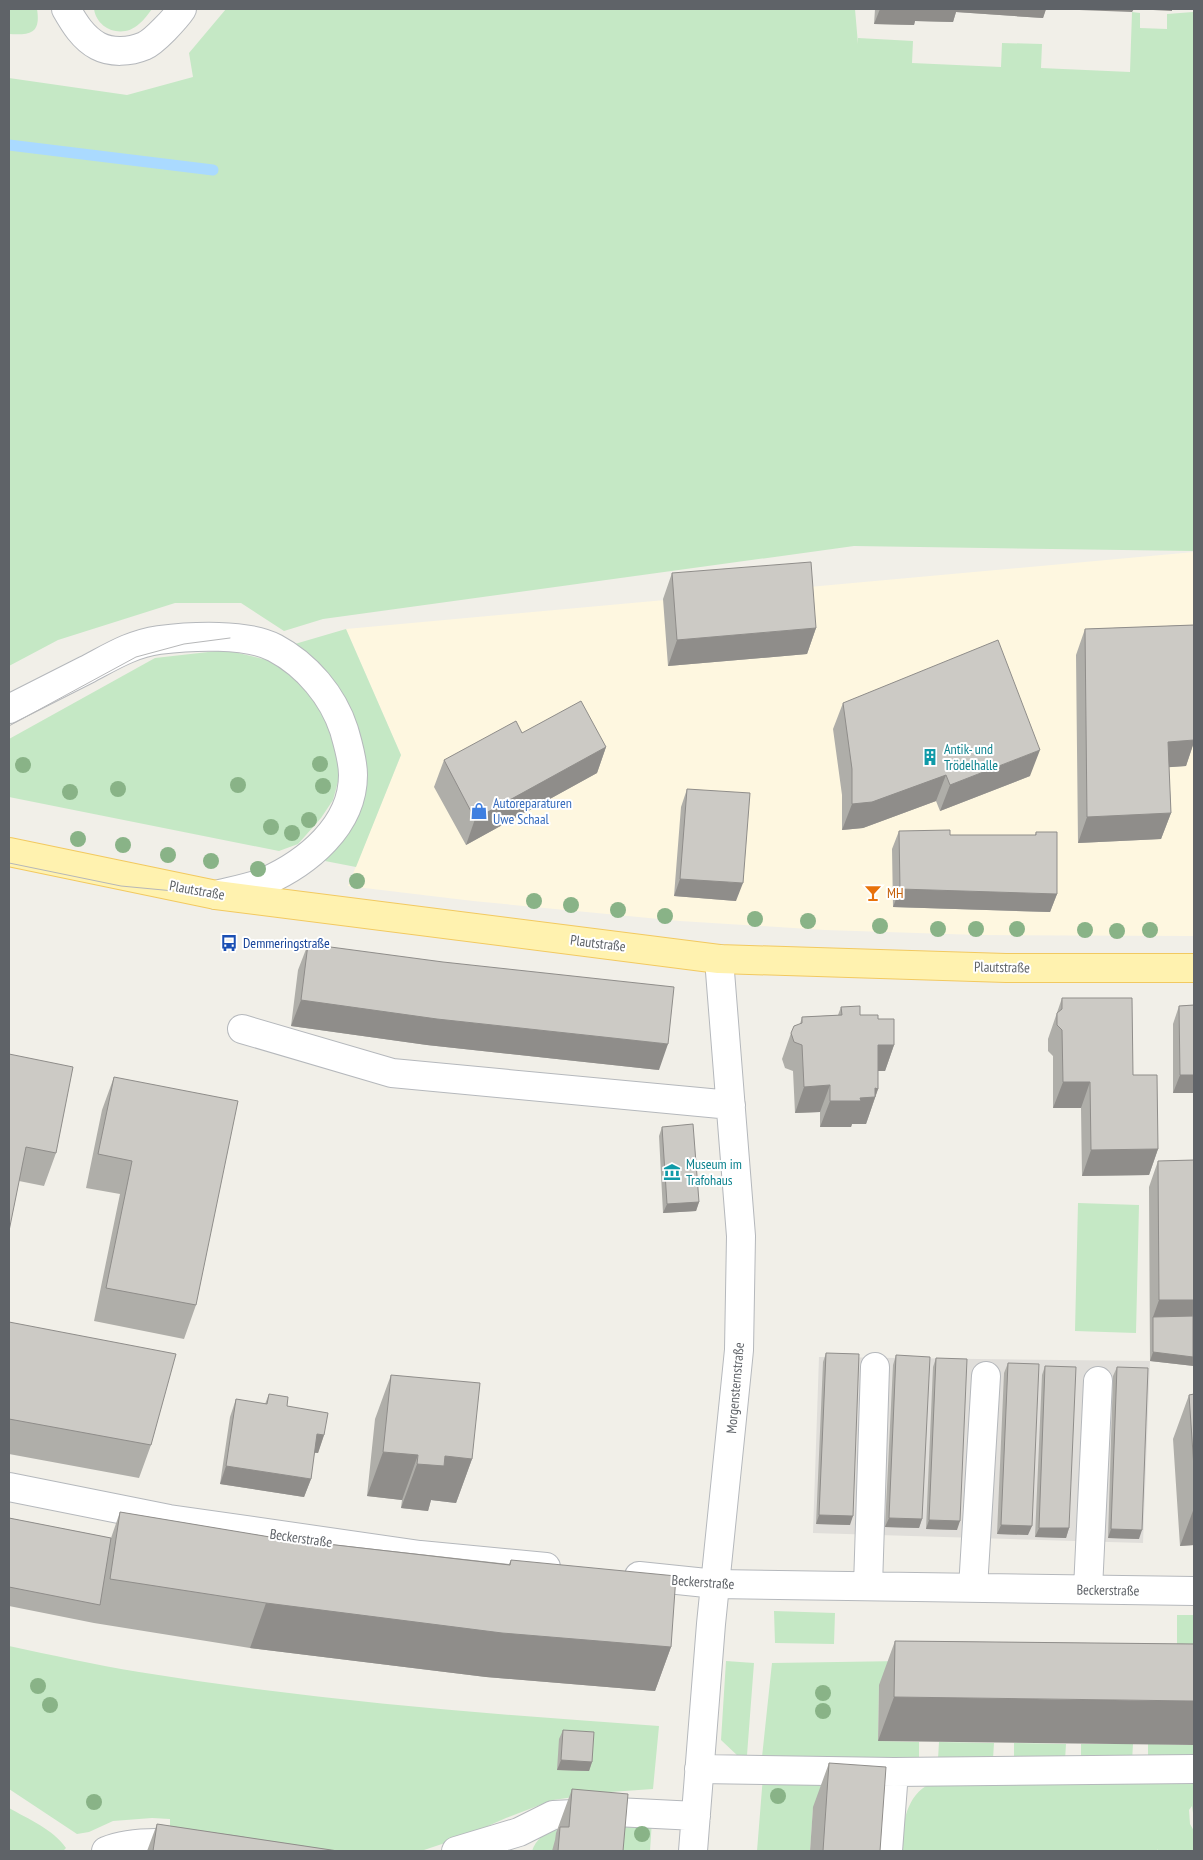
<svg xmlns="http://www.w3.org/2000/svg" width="1203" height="1860" font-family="'PT Sans Narrow',sans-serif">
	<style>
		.commercial { fill: #fef7e0 }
		.industrial { fill: #e0deda }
		.green { fill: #c5e8c5 }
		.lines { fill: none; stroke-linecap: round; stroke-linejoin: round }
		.stream { stroke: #aadaff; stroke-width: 11 }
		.minor-casing { stroke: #b5b8bc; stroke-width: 30 }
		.major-casing { stroke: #f2c960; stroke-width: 30 }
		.minor { stroke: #fff; stroke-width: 28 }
		.major { stroke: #fff2af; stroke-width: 28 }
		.tram { stroke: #b6b7b8; stroke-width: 1 }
		.tree { fill: #89b387 }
		.wall { fill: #afaea9 }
		.shaded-wall { fill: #8f8d8a }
		.building { fill: #cccac5; stroke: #8f8d8a }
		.labels { text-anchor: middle; stroke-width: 4; stroke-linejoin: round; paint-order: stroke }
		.culture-label { font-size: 14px; fill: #0d838f; stroke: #fff; text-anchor: start }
		.shop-label { font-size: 14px; fill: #366cbe; stroke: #fff; text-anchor: start }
		.street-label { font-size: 14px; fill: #5f6368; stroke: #fff }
		.food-label { font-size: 14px; fill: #c56008; stroke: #fff; text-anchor: start }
		.transit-label { font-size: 14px; fill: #164399; stroke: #fff; text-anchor: start }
	</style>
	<rect width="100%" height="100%" fill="#f1efe8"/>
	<path class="commercial" d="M1194 552V936L978 935 825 930 680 921 473 901 348 886 401 755 346 629Z"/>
	<path class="industrial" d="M819 1357 1150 1361 1143 1543 813 1533Z"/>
	<path class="green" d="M9 9H37C41 34 30 35 9 34Z
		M94 9H152C148 14 144 20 139 24 123 39 97 30 94 9Z
		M226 9H855L858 44V38L913 41 912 63 1001 67 1002 43 1042 44 1041 68 1130 72 1132 12 1140 13V28L1167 29V14L1193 12 1194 9V551L854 546 323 619 284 631 241 603H175L58 640 9 666V78L127 95 193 77 189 53Z
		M346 629 401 755 356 867 325 861 342 834 357 768 288 646Z
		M226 650 271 661 292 672 324 708 338 751 339 778 333 800 321 818 298 844 279 851 9 797V739L155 658Z
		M1078 1203 1139 1205 1136 1333 1075 1331Z
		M774 1611 835 1613 834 1644 775 1643Z
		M1177 1615H1194V1645L1177 1646Z
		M9 1646C52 1655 95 1665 139 1672 311 1700 485 1714 659 1726L653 1789 610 1792 553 1800 506 1818 463 1837 421 1851H347L307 1849 170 1832V1819L152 1818 113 1821 89 1832 77 1834 9 1789Z
		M1032 1659 879 1685 878 1741 919 1742V1758L762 1757 772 1663Z
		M726 1661 754 1663 747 1755 739 1757 721 1740Z
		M939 1742 994 1743 993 1759H938Z
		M1014 1743 1066 1744 1065 1760H1014Z
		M1081 1744H1133L1132 1761H1081Z
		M1148 1744 1194 1745V1762H1148Z
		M763 1776 855 1781 813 1808 810 1851H757Z
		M944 1777 1194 1779V1820L1192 1806 1189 1810 1190 1824 1194 1831V1851H1158L1157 1849V1851H900C903 1828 904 1800 926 1786 931 1782 938 1780 944 1777Z
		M9 1808C28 1819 53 1829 66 1848L63 1851H9Z
		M652 1821 650 1851H532C536 1839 545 1833 556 1827Z"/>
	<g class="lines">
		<path class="stream" d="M9 145 213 170"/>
		<g class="minor-casing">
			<path id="minor" d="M66 9C74 23 83 38 98 46 111 53 130 52 144 46 154 42 176 18 182 9
				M9 709C35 696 60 683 86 670 111 657 131 644 159 640 191 636 247 633 275 648 307 665 333 696 344 730 348 744 353 760 353 775 353 826 307 863 264 882 249 888 232 891 216 895
				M242 1029 392 1073 731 1105
				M9 1487 169 1519 420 1555 546 1567
				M639 1576 716 1584 1194 1591
				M868 1586 875 1367
				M973 1588 986 1376
				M1088 1589 1098 1381
				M699 1769 894 1772 1194 1769
				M106 1851C143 1836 199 1846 239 1851
				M456 1851 519 1832 553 1815 616 1812 696 1816
				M693 1851 711 1624 739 1350 741 1236 719 959
				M888 1851 894 1772"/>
		</g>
		<g class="major-casing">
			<path id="major" d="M9 852 216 895 719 959 1006 968H1194"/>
		</g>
		<use href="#minor" class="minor"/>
		<use href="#major" class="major"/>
		<path class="tram" d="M9 726 136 657 184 644 230 638
			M9 863 121 886 216 895"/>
	</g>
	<g class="tree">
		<circle cx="320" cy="764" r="8"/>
		<circle cx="23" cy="765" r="8"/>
		<circle cx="238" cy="785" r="8"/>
		<circle cx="323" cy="786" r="8"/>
		<circle cx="118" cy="789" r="8"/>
		<circle cx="70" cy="792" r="8"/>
		<circle cx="309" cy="820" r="8"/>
		<circle cx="271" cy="827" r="8"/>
		<circle cx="292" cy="833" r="8"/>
		<circle cx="78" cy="839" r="8"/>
		<circle cx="123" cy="845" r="8"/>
		<circle cx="168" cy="855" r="8"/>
		<circle cx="211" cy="861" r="8"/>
		<circle cx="258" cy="869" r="8"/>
		<circle cx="357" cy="881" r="8"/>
		<circle cx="534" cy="901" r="8"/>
		<circle cx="571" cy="905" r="8"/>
		<circle cx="618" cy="910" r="8"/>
		<circle cx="665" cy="916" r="8"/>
		<circle cx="755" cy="919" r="8"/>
		<circle cx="808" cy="921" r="8"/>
		<circle cx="880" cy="926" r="8"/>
		<circle cx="938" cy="929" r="8"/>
		<circle cx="976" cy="929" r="8"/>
		<circle cx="1017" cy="929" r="8"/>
		<circle cx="1085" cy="930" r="8"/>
		<circle cx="1150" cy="930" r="8"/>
		<circle cx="1117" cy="931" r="8"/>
		<circle cx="38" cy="1686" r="8"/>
		<circle cx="823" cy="1693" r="8"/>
		<circle cx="50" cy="1705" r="8"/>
		<circle cx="823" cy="1711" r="8"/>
		<circle cx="778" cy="1796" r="8"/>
		<circle cx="94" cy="1802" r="8"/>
		<circle cx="642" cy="1834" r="8"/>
	</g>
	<path class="wall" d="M875 9H1046L1043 18 956 12 953 22 915 21 914 25 874 24Z
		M672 573 816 628 807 654 668 666 663 599Z
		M1194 625V742L1186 766 1169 767 1171 813 1161 839 1078 843 1076 655 1085 629Z
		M843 703 1030 776 940 811 936 801 863 828 842 830V795L833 729Z
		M606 747 597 773 466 845 434 787 444 760Z
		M687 789 736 901 674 896 681 807Z
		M899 831 950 835H1035L1036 832 1057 894 1050 912 893 907 892 849Z
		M308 944 659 1070 427 1045 291 1026 298 970Z
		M1062 998 1133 1075 1158 1149 1149 1175 1082 1176 1081 1108H1053V1056L1048 1051V1039Z
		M1194 1005V1093H1173V1024L1179 1006Z
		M841 1007 860 1015 878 1019 894 1045 885 1071H878V1089L866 1124H852L851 1127H820V1112L795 1113 793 1071 785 1068 782 1059 791 1033 800 1024 802 1017 838 1015Z
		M9 1054 56 1153 44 1186 19 1181Z
		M114 1077 196 1305 184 1339 94 1321 120 1194 86 1188 102 1110Z
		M662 1127 699 1202 696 1211 663 1213 659 1136Z
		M1194 1160V1366L1150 1361 1149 1187 1158 1161Z
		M9 1322 151 1445 139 1478 9 1454Z
		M826 1353 850 1525 816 1524 823 1362Z
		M896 1355 922 1519 919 1528 885 1527 893 1365Z
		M936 1358 957 1530 926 1529 933 1367Z
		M1008 1363 1028 1535 997 1534 1004 1373Z
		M1045 1366 1069 1528 1066 1538 1035 1537 1042 1375Z
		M1117 1367 1139 1539 1108 1538 1113 1376Z
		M391 1375 472 1459 456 1503 431 1500 428 1511 401 1508 402 1500 367 1496 375 1419Z
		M269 1394 287 1406 324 1435 318 1453H314L311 1479 304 1497 220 1484 230 1417 236 1399 265 1404Z
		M1194 1394V1545L1180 1546 1173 1439 1189 1395Z
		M120 1512 276 1538 509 1564 511 1560 671 1647 655 1691 486 1677 250 1648 94 1623 9 1606V1518L111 1538Z
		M895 1641 1194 1644 878 1741 879 1685Z
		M563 1730 592 1762 589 1771 557 1770 559 1739Z
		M829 1763 880 1851H810L813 1807Z
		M572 1789 623 1851H552L555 1840 556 1833Z
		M157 1824 338 1851H147Z"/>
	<path class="shaded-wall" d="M880 9H1046L1043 18 956 12 953 22 915 21 914 25 874 24Z
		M1053 9H1134L1132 12Z
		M1134 9H1172V11Z
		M816 628 807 654 668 666 677 640Z
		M1194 740V742L1186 766 1158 768 1168 742Z
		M606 747 597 773 466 845 475 819Z
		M1040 750 1030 776 940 811 950 785Z
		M946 775 936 801 863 828 842 830 852 804Z
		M1171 813 1161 839 1078 843 1087 817Z
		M680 879 743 883 736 901 674 896Z
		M900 889 1057 894 1050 912 893 907Z
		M301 1000 668 1044 659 1070 427 1045 291 1026Z
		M878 1045H894L885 1071H869Z
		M1180 1075H1194V1093H1173Z
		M1063 1082H1090L1081 1108H1053Z
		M830 1085 820 1112 795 1113 804 1087Z
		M875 1088 878 1089 866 1124H852L851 1127H820L830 1101 860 1098Z
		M1158 1149 1149 1175 1082 1176 1091 1150Z
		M699 1202 696 1211 663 1213 667 1204Z
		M1159 1300H1194V1312L1189 1326 1153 1317Z
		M1153 1352 1193 1357 1194 1352V1366L1150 1361Z
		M317 1434 324 1435 318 1453 311 1452Z
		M383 1452 418 1455 402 1500 367 1496Z
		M445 1456 472 1459 456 1503 431 1500 428 1511 401 1508 417 1464Z
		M226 1466 311 1479 304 1497 220 1484Z
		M1194 1508V1545L1180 1546Z
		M819 1515 853 1516 850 1525 816 1524Z
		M889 1518 922 1519 919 1528 885 1527Z
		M929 1520 960 1521 957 1530 926 1529Z
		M1001 1525 1032 1526 1028 1535 997 1534Z
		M1039 1528H1069L1066 1538 1035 1537Z
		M1111 1529 1142 1530 1139 1539 1108 1538Z
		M266 1603 671 1647 655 1691 486 1677 250 1648Z
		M894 1697 1194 1701V1745L878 1741Z
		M561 1760 592 1762 589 1771 557 1770Z"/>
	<path class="building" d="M811 562 816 628 677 640 672 573Z
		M1194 625V740L1168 742 1171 813 1087 817 1085 629Z
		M998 640 1040 750 950 785 946 775 872 802 852 804V769L843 703Z
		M581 701 606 747 475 819 444 760 516 721 522 733Z
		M687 789 750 793 743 883 680 879Z
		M950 830V835H1036V832H1057V894L900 889 899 831Z
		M308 944 443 962 674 987 668 1044 437 1019 301 1000Z
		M1062 998H1132L1133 1075H1157L1158 1149 1091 1150 1090 1082H1063L1062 1030 1057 1025V1013L1062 1009Z
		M1194 1005V1075H1180L1179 1006Z
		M860 1006V1015H878V1019H894V1045H878V1089L875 1088V1097L860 1098 861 1101H830V1085L804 1087 802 1045 794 1042 791 1033 794 1026 802 1023V1017L842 1015 841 1007Z
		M9 1054 73 1067 56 1153 26 1147 9 1231Z
		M114 1077 238 1101 196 1305 106 1288 132 1161 98 1154Z
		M693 1124 699 1202 667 1204 662 1127Z
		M1194 1160V1300H1159L1158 1161Z
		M1193 1316V1357L1153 1352V1317Z
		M9 1322 176 1354 151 1445 9 1419Z
		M826 1353 859 1354 853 1516 819 1515Z
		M896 1355 930 1357 922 1519 889 1518Z
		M936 1358 967 1359 960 1521 929 1520Z
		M1008 1363 1039 1364 1032 1526 1001 1525Z
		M1045 1366 1076 1367 1069 1528H1039Z
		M1117 1367 1148 1368 1142 1530 1111 1529Z
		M391 1375 480 1383 472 1459 445 1456 444 1466 417 1464 418 1455 383 1452Z
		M269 1394 288 1397 287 1406 328 1413 324 1435 317 1434 311 1479 226 1466 236 1399 267 1404Z
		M1194 1394V1468L1189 1395Z
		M120 1512 276 1538 353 1547 510 1565 511 1560 676 1576 671 1647 502 1633 266 1603 110 1579Z
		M9 1518 111 1538 100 1605 9 1587Z
		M895 1641 1194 1644V1701L894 1697Z
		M563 1730 594 1732 592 1762 561 1760Z
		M829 1763 886 1767 880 1851H823Z
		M572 1789 628 1794 623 1851H558L560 1827H569Z
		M157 1824 338 1851H153Z"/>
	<defs>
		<g id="building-bare" transform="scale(1.35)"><path d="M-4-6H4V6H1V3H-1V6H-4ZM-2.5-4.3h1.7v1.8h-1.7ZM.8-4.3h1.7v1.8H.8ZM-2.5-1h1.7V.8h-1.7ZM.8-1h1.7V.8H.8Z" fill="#0f9aa8" stroke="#fff" stroke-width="2.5" paint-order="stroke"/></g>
		<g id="shop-bare" transform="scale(1.35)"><path d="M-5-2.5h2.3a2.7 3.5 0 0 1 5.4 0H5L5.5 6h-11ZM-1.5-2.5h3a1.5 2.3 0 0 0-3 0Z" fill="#3f7fe0" stroke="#fff" stroke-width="2.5" paint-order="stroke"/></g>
		<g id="bar-bare" transform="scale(1.35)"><path d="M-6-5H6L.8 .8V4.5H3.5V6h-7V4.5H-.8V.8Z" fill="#e8710a" stroke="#fff" stroke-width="2.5" paint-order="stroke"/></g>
		<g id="bus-bare" transform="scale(1.35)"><path d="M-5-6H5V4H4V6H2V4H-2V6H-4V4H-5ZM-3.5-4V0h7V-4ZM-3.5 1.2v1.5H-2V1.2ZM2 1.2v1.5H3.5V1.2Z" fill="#1a4fb4" stroke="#fff" stroke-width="2.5" paint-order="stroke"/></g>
		<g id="museum-bare" transform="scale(1.35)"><path d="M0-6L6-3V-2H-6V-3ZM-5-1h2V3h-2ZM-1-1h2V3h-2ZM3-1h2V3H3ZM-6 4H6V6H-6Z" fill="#0f9aa8" stroke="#fff" stroke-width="2.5" paint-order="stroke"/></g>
	</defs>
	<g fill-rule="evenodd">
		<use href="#building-bare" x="930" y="757"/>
		<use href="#shop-bare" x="479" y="811"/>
		<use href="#bar-bare" x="873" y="893"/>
		<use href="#bus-bare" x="229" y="943"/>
		<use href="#museum-bare" x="672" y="1172"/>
	</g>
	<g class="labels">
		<g class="culture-label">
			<text x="944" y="754">Antik- und<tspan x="944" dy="16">Trödelhalle</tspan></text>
			<text x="686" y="1169">Museum im<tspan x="686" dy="16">Trafohaus</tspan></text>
		</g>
		<g class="shop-label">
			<text x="493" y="808">Autoreparaturen<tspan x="493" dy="16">Uwe Schaal</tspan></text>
		</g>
		<g class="street-label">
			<text transform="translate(197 890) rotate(10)" y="5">Plautstraße</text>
			<text transform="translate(598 943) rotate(7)" y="5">Plautstraße</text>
			<text transform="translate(1002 967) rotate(1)" y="5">Plautstraße</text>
			<text transform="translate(735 1388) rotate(-85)" y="5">Morgensternstraße</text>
			<text transform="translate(301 1538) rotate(8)" y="5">Beckerstraße</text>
			<text transform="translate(703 1582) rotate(4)" y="5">Beckerstraße</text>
			<text transform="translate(1108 1590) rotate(1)" y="5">Beckerstraße</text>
		</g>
		<g class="food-label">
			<text x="887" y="898">MH</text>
		</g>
		<g class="transit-label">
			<text x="243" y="948">Demmeringstraße</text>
		</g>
	</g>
	<rect width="1203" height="1860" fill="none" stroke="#5f6368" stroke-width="20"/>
</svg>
